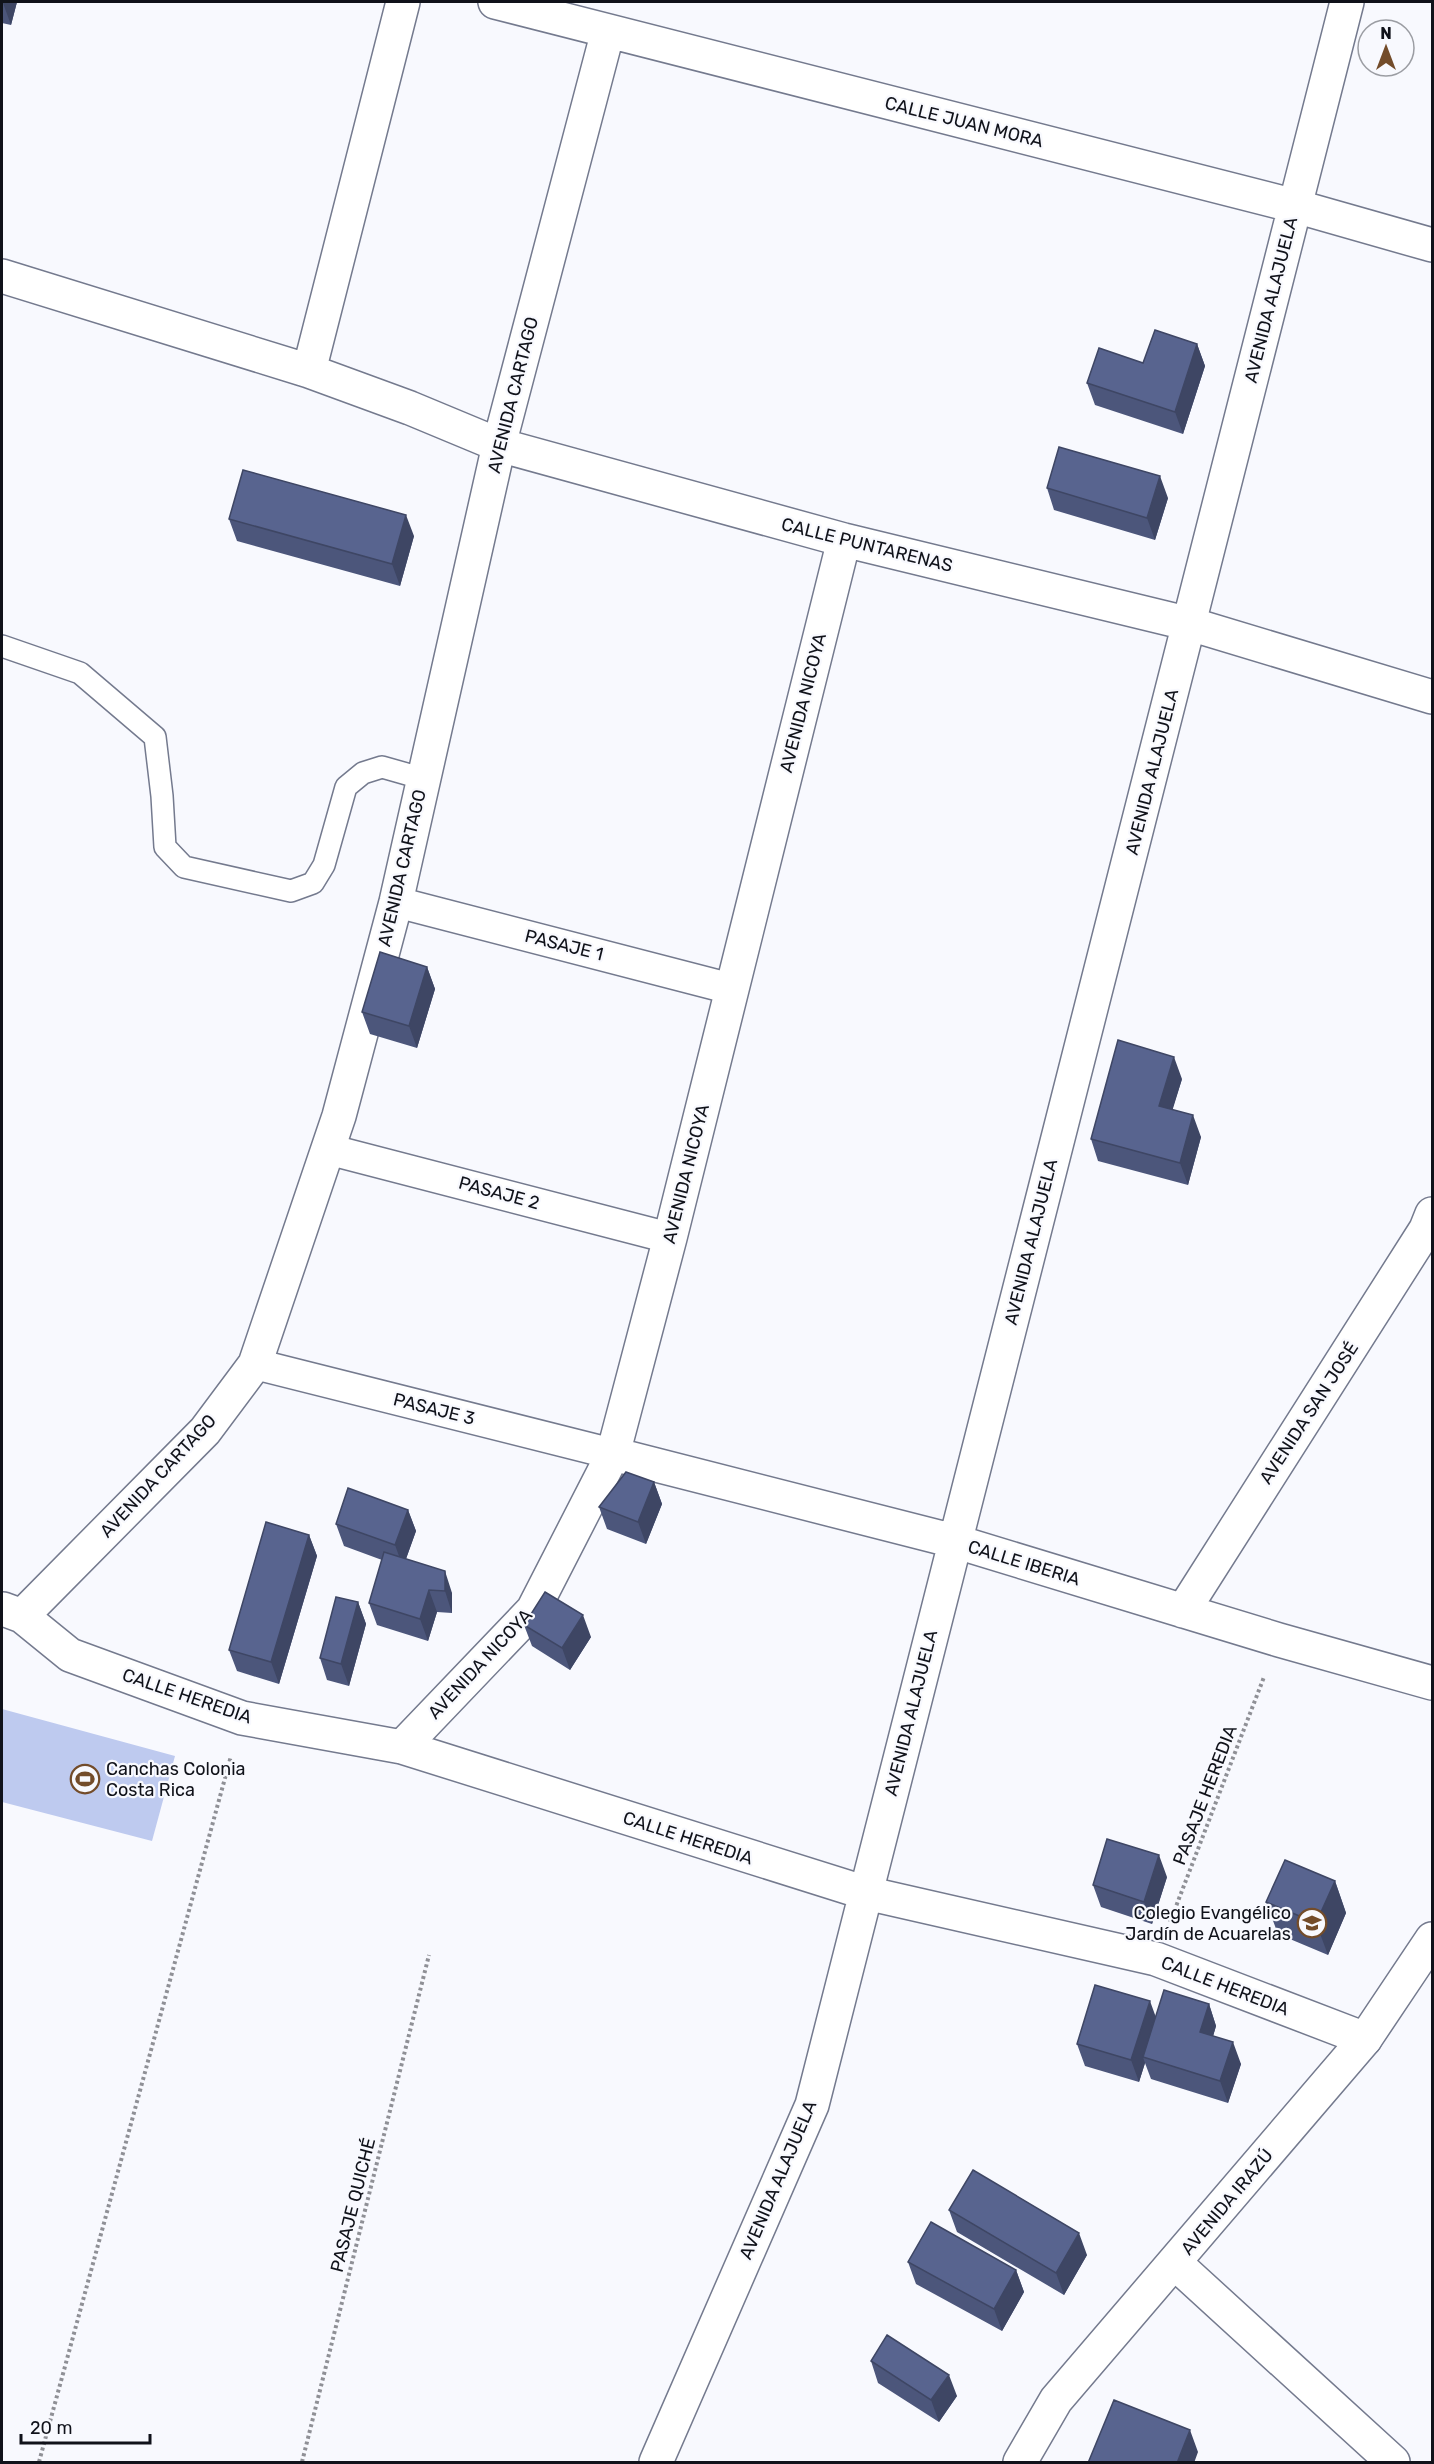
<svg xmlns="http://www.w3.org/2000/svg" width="1434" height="2464" font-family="Rubik,sans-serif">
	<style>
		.green { fill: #becaef }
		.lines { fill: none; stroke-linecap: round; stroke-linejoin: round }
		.service-casing { stroke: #747a8e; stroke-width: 24 }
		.pedestrian-casing { stroke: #747a8e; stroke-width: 33 }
		.minor-casing { stroke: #747a8e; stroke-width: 36 }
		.tertiary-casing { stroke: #747a8e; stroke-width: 36 }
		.path { stroke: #8f9096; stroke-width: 4; stroke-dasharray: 3 3; stroke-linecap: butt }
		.service { stroke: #fff; stroke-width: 21 }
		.pedestrian { stroke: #fff; stroke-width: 30 }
		.minor { stroke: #fff; stroke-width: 33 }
		.tertiary { stroke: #fff; stroke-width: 33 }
		.wall { fill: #4c567b }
		.shaded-wall { fill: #3e4664 }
		.building { fill: #58648f; stroke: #3e4664; stroke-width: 1.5 }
		.labels { text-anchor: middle; stroke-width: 4.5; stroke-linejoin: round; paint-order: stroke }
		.street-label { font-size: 18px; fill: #10121a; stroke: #f8f9fe }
		.poi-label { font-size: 18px; fill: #10121a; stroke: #f8f9fe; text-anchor: start }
	</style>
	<rect width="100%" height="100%" fill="#f8f9fe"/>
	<path class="green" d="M2 1709 175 1756 152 1841 2 1802Z"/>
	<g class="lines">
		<g class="service-casing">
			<path id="service" d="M2 646 80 673 155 737 162 796 165 847 184 867 291 891 313 883 324 865 346 787 363 773 382 767 424 779"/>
		</g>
		<g class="pedestrian-casing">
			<path id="pedestrian" d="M396 902 732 989
				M327 1149 670 1238
				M255 1364 613 1454"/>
		</g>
		<g class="minor-casing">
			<path id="minor" d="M495 2 1295 206 1432 245
				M2 276 309 371 410 408 499 445 844 540 1190 624 1432 697
				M309 371 403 2
				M613 1454 954 1541 1279 1640 1432 1683
				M3 1609 22 1616 70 1655 242 1718 402 1747 866 1893 1156 1959 1365 2039
				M1183 1611 1426 1229 1432 1214
				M22 1616 205 1431 255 1364 339 1116 396 902 499 445 608 31
				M402 1747 533 1610 613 1454 670 1238 844 540
				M1175 2263 1393 2462
				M656 2462 812 2105 1347 2"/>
		</g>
		<g class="tertiary-casing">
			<path id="tertiary" d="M1020 2462 1056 2400 1365 2039 1432 1939"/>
		</g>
		<path class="path" d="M1170 1922 1264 1677
			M39 2462 231 1756
			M302 2462 429 1955"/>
		<use href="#service" class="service"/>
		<use href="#pedestrian" class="pedestrian"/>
		<use href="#minor" class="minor"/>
		<use href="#tertiary" class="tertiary"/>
	</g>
	<path class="wall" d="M2 2H17L11 25 2 23Z
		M1197 344 1205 366 1183 434 1095 405 1087 383Z
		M1047 488 1168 498 1155 540 1054 510Z
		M229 519 414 536 400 586 237 541Z
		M427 967 435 989 417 1048 370 1034 362 1012Z
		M1182 1079 1172 1110 1201 1137 1188 1185 1098 1161 1091 1139Z
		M654 1482 662 1504 646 1544 607 1529 599 1507Z
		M408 1510 416 1531 406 1559 452 1593V1613L437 1612 428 1641 377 1625 369 1603 382 1560 344 1546 336 1524Z
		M309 1535 317 1556 279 1684 237 1671 229 1650Z
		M358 1602 366 1624 349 1686 327 1680 320 1658Z
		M524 1625 591 1637 570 1670 532 1646Z
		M1167 1877 1152 1924 1101 1907 1093 1885Z
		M1335 1881 1346 1913 1328 1955 1278 1934 1266 1902Z
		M1209 2004 1216 2026 1213 2036 1241 2064 1228 2103 1151 2079 1145 2063 1139 2082 1085 2066 1077 2044 1156 2017Z
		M949 2210 1087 2255 1064 2295 957 2232Z
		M908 2262 1016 2270 1024 2292 1002 2331 916 2284Z
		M871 2361 957 2396 939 2422 878 2383Z"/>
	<path class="shaded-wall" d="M4 2H17L11 25 3 3Z
		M1197 344 1205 366 1183 434 1175 412Z
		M1160 476 1168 498 1155 540 1147 518Z
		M406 515 414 536 400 586 392 564Z
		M427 967 435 989 417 1048 409 1026Z
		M1174 1057 1182 1079 1167 1128 1159 1106Z
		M1193 1115 1201 1137 1188 1185 1180 1163Z
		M654 1482 662 1504 646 1544 638 1522Z
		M408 1510 416 1531 403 1567 395 1545Z
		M309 1535 317 1556 279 1684 271 1662Z
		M445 1571 452 1593V1613L445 1591Z
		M429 1590 437 1612 428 1641 420 1619Z
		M358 1602 366 1624 349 1686 341 1664Z
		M583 1615 591 1637 570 1670 562 1648Z
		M1159 1855 1167 1877 1152 1924 1144 1902Z
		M1335 1881 1346 1913 1328 1955 1316 1923Z
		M1150 2001 1158 2023 1143 2057 1145 2063 1139 2082 1131 2060Z
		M1209 2004 1216 2026 1208 2054 1200 2032Z
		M1233 2042 1241 2064 1228 2103 1220 2081Z
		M1079 2233 1087 2255 1064 2295 1056 2273Z
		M1016 2270 1024 2292 1002 2331 994 2309Z
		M949 2375 957 2396 939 2422 931 2400Z
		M1190 2430 1198 2452 1194 2463H1177Z"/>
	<path class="building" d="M1155 330 1197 344 1175 412 1087 383 1099 348 1143 363Z
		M1059 447 1160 476 1147 518 1047 488Z
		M243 470 406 515 392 564 229 519Z
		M380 952 427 967 409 1026 362 1012Z
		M1118 1040 1174 1057 1159 1106 1193 1115 1180 1163 1091 1139Z
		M626 1472 654 1482 638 1522 599 1507Z
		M348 1488 408 1510 395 1545 336 1524Z
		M266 1522 309 1535 271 1662 229 1650Z
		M384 1552 445 1571V1591L429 1590 420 1619 369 1603Z
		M545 1592 583 1615 562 1648 524 1625Z
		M336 1597 358 1602 341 1664 320 1658Z
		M1107 1839 1159 1855 1144 1902 1093 1885Z
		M1285 1860 1335 1881 1316 1923 1266 1902Z
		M1095 1985 1150 2001 1131 2060 1077 2044Z
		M1164 1990 1209 2004 1200 2032 1233 2042 1220 2081 1143 2057Z
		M973 2170 1079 2233 1056 2273 949 2210Z
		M931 2222 1016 2270 994 2309 908 2262Z
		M887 2335 949 2375 931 2400 871 2361Z
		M1114 2400 1190 2430 1177 2463H1088Z"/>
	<defs>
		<g id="stadium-ring" transform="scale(1.5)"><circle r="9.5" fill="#f8f9fe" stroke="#734c2a" stroke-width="1.5"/><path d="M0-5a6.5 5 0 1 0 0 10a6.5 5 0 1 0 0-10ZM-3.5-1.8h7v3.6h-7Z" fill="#734c2a"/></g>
		<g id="school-ring" transform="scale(1.5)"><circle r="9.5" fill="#f8f9fe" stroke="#734c2a" stroke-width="1.5"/><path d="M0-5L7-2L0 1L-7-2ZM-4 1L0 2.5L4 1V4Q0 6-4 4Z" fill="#734c2a"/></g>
	</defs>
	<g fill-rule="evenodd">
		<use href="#stadium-ring" x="85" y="1779"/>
		<use href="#school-ring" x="1312" y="1923"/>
	</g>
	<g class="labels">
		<g class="street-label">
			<text transform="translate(964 122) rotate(14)" y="6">CALLE JUAN MORA</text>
			<text transform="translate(1271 300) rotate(-76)" y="6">AVENIDA ALAJUELA</text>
			<text transform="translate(513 395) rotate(-76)" y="6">AVENIDA CARTAGO</text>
			<text transform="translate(867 545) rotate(14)" y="6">CALLE PUNTARENAS</text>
			<text transform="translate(803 703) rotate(-76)" y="6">AVENIDA NICOYA</text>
			<text transform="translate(1152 772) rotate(-76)" y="6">AVENIDA ALAJUELA</text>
			<text transform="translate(402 868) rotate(-77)" y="6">AVENIDA CARTAGO</text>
			<text transform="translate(564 945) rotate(14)" y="6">PASAJE 1</text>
			<text transform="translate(686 1174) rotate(-76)" y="6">AVENIDA NICOYA</text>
			<text transform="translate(499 1193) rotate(15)" y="6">PASAJE 2</text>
			<text transform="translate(1031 1242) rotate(-76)" y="6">AVENIDA ALAJUELA</text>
			<text transform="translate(434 1409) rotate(14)" y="6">PASAJE 3</text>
			<text transform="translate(1309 1413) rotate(-57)" y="6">AVENIDA SAN JOSÉ</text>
			<text transform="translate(158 1476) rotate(-47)" y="6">AVENIDA CARTAGO</text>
			<text transform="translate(1024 1563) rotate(17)" y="6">CALLE IBERIA</text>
			<text transform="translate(480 1664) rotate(-47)" y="6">AVENIDA NICOYA</text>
			<text transform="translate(187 1696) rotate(19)" y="6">CALLE HEREDIA</text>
			<text transform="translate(911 1713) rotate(-76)" y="6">AVENIDA ALAJUELA</text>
			<text transform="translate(1205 1795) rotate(-69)" y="6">PASAJE HEREDIA</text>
			<text transform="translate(688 1838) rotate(18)" y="6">CALLE HEREDIA</text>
			<text transform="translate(1225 1986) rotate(21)" y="6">CALLE HEREDIA</text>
			<text transform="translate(778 2180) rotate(-67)" y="6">AVENIDA ALAJUELA</text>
			<text transform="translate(1227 2202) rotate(-50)" y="6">AVENIDA IRAZÚ</text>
			<text transform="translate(353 2205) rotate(-76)" y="6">PASAJE QUICHÉ</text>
		</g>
		<g class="poi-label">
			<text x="106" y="1775">Canchas Colonia<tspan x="106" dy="21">Costa Rica</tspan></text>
			<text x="1291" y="1919" text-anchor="end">Colegio Evangélico<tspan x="1291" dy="21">Jardín de Acuarelas</tspan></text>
		</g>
	</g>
	<rect width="1434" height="2464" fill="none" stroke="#10121a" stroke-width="6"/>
	<g transform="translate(1386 48)"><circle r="28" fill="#f8f9fe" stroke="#9b9da3" stroke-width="1.5"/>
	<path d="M0-4.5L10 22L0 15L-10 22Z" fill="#734c2a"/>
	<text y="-9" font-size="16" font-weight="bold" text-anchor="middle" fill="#10121a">N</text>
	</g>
	<path d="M21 2434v9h129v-9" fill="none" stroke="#10121a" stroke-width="3"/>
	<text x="30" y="2434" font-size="18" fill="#10121a" stroke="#f8f9fe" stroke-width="4.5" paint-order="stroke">20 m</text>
</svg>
